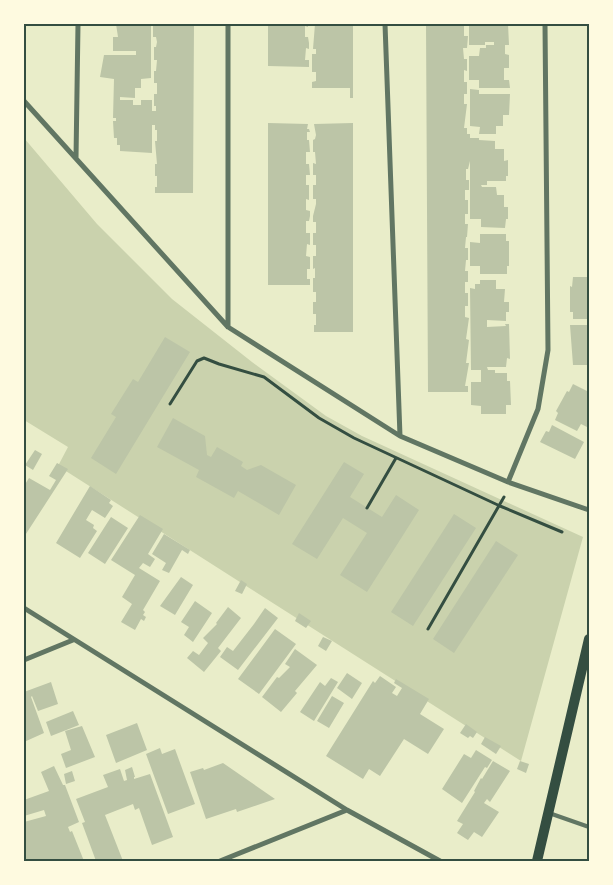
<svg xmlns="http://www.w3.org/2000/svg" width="613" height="885" font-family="Mulish,sans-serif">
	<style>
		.green { fill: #cad2ad }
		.building { fill: #bcc5a7 }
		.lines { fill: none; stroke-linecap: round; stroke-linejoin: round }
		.path { stroke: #344e41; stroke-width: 3 }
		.service { stroke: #617663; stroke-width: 4 }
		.minor { stroke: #617663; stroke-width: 5 }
		.secondary { stroke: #344e41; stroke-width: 10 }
		.neatline { fill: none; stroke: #344e41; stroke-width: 2 }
	</style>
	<rect width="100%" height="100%" fill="#e9edc9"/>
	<path class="green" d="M24 138 97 224 172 299 252 362 326 416 362 436 583 537 521 761 58 466 68 447 24 420Z"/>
	<path class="building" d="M116 24H151V78L141 79V88H135V98L120 97V100H133V105H141V100H152V111H156V106H154V94H157V83H154V71H156L157 60H154V47H156L157 42 156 37H153V24H194L193 193H155V187H157V176H155V164H157L155 141H157V130H155V125H152V153L120 151V145H117V138H114L113 121H116V118H113L114 79 100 77 104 55H136V51H113V37H118Z
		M268 24H308V27L305 26V37H308L309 43V49L306 48 305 60H309V67L268 66Z
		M315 24H353V98H350V88H312V82L316 81V72H312V54H316V49H313Z
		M426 24H464V36H468L467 48H463L464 59H467V71L464 70V82H467V94H464V104H467L464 128H467V134H470V138H479V140L495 141V149H504V161L508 160V176H506V181H487V185H481L482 187H496L497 195H504V207H508V219H506L505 228 481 227V219H470V161L468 169H466V180H469V190H465V200H468V214H465V224H468L467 237H466L465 248H468V260H466L465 271H468V282H465V293H468V306H465V317L469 318 466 339 469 340 466 363H469L465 386H468V392H428Z
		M469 24H508L509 45H505V54L509 55V68H504V80H509L510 88H479V80H469V56H479L480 48H486V45H494V42H485V45H469Z
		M470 89 479 90V94H510L509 115H503V126H496V134H479L480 127 470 126Z
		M268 123 308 124 307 129H309L310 132H307V140H309L310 152H306V164H309L310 175H306V185H309V200L306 199V210L310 211V216L309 221H306V233H310V245L307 244 306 256 310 257V269H307V279H310V285H268Z
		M353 123V332H314V325H316V314H313V302H316V292H313V278H315V268L313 269V256H316V245H313V233H316V222H313V216L316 204V199H313V185H316V175H313V163L316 164 315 152H313V140L315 139 316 135 314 124Z
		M480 234H506V241H509V266H507V274H480V266H470V242L480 243Z
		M573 277H589V319H573V312H570V286L572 287Z
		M480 280H496V289H505L504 302H509V312H506V321L487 320V327L506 326 505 324H509L510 359 507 358 506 367H487L488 370H495V373H507V381H510L511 405H506V414H481V406L471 405V382H481V370H471L470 288 475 289V284H480Z
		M570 325H589V365H573Z
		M165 337 190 352 116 474 91 458 116 417 111 414 133 379 138 382Z
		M573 384 589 392V428L581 424 577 431 555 420 558 413 556 411 567 391 569 392Z
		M173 418 205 436 207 455 211 457 217 447 243 462 241 466 247 470 261 465 296 485 279 515 238 491 234 498 196 477 199 470 157 447Z
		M552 425 584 442 575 459 540 442 546 431 549 432Z
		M35 450 42 454 33 470 25 465Z
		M344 462 364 474 350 497 382 517 396 495 419 510 367 592 340 575 367 533 343 518 317 559 292 544Z
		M57 463 68 469 24 537V486L29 478 50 490 56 480 49 476Z
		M90 486 111 500 109 503 113 506 105 518 92 510 86 520 94 525 93 528 97 531 80 558 56 543Z
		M454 514 476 528 413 626 391 612Z
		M140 515 163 529 148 554 155 559 150 567 143 563 139 568 160 581 143 610 145 612 143 615 146 617 144 621 141 619 135 630 121 622 132 604 122 597 135 575 111 560Z
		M111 517 128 528 105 564 88 553Z
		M164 534 190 550 188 554 182 550 169 573 162 570 166 563 152 554Z
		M496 541 518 555 454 653 433 639Z
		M181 577 193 585 175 615 160 606Z
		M241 580 247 584 242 594 235 591Z
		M195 601 212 613 193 642 184 635 189 627 181 622Z
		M228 607 241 618 218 648 221 651 204 672 187 658 193 651 199 655 208 643 203 638 217 624 216 623Z
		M265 608 278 618 238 670 220 657 227 647 233 651 254 624Z
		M299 613 311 621 306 628 295 621Z
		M275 629 296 644 259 694 238 679Z
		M323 637 332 641 326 651 318 646Z
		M295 649 317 665 295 691 297 693 281 712 262 697 277 677 279 678 290 667 285 664Z
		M347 673 362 683 352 699 337 688Z
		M380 676 396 687 392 693 397 696 402 688 394 683 396 679 429 699 420 714 444 729 428 754 404 739 380 776 369 769 363 779 326 756 373 681 375 683Z
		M331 678 338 682 314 721 300 712 320 682 325 686Z
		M51 682 58 704 38 711 32 696 31 697 44 733 24 742V692Z
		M332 696 344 703 329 728 317 721Z
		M73 711 79 725 51 736 46 722Z
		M137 723 147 750 116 763 106 735Z
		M466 724 477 732 473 738 470 736 468 738 460 733Z
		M82 726 95 757 66 768 61 754 71 750 65 731Z
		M485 737 501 746 496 754 481 744Z
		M160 748 162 754 175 749 195 804 168 814 146 754Z
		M476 750 492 760 487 768 485 767 462 803 442 789 464 754 471 758Z
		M493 761 510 771 490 802 487 799 484 803 499 812 482 837 474 832 468 840 457 833 463 824 457 821 475 792 474 791 481 778 482 779Z
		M520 761 529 764 526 773 517 769Z
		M223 763 275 799 237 812 236 809 206 819 190 772 203 768 204 770Z
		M54 766 63 785H65L79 822 68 827 70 832 72 831 84 861H24V822L46 816 44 810 24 816V800L49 791 41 772Z
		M132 767 135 777H134V779L150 774 173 837 152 845 139 808 135 810 133 804 105 815 123 861H96L82 823 85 822 76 799 108 787 103 775 120 769 124 781 127 780 125 770Z
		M72 771 75 781 66 784 64 774Z"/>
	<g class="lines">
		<path class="path" d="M170 404 197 361 204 358 219 364 264 377 319 418 354 438 500 506 562 532
			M367 508 396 458
			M428 629 504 497"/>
		<path class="service" d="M549 813 589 827"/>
		<path class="minor" d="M228 24V327
			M385 24 400 436
			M24 101 228 327 400 436 508 482 589 510
			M76 158 78 24
			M508 482 538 409 548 350 545 24
			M24 608 347 810 440 861
			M24 660 73 640
			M220 861 347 810"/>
		<path class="secondary" d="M537 861 589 639"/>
	</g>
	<rect width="613" height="885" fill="none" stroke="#fefae0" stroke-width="50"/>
	<rect x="25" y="25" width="563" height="835" class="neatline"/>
</svg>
